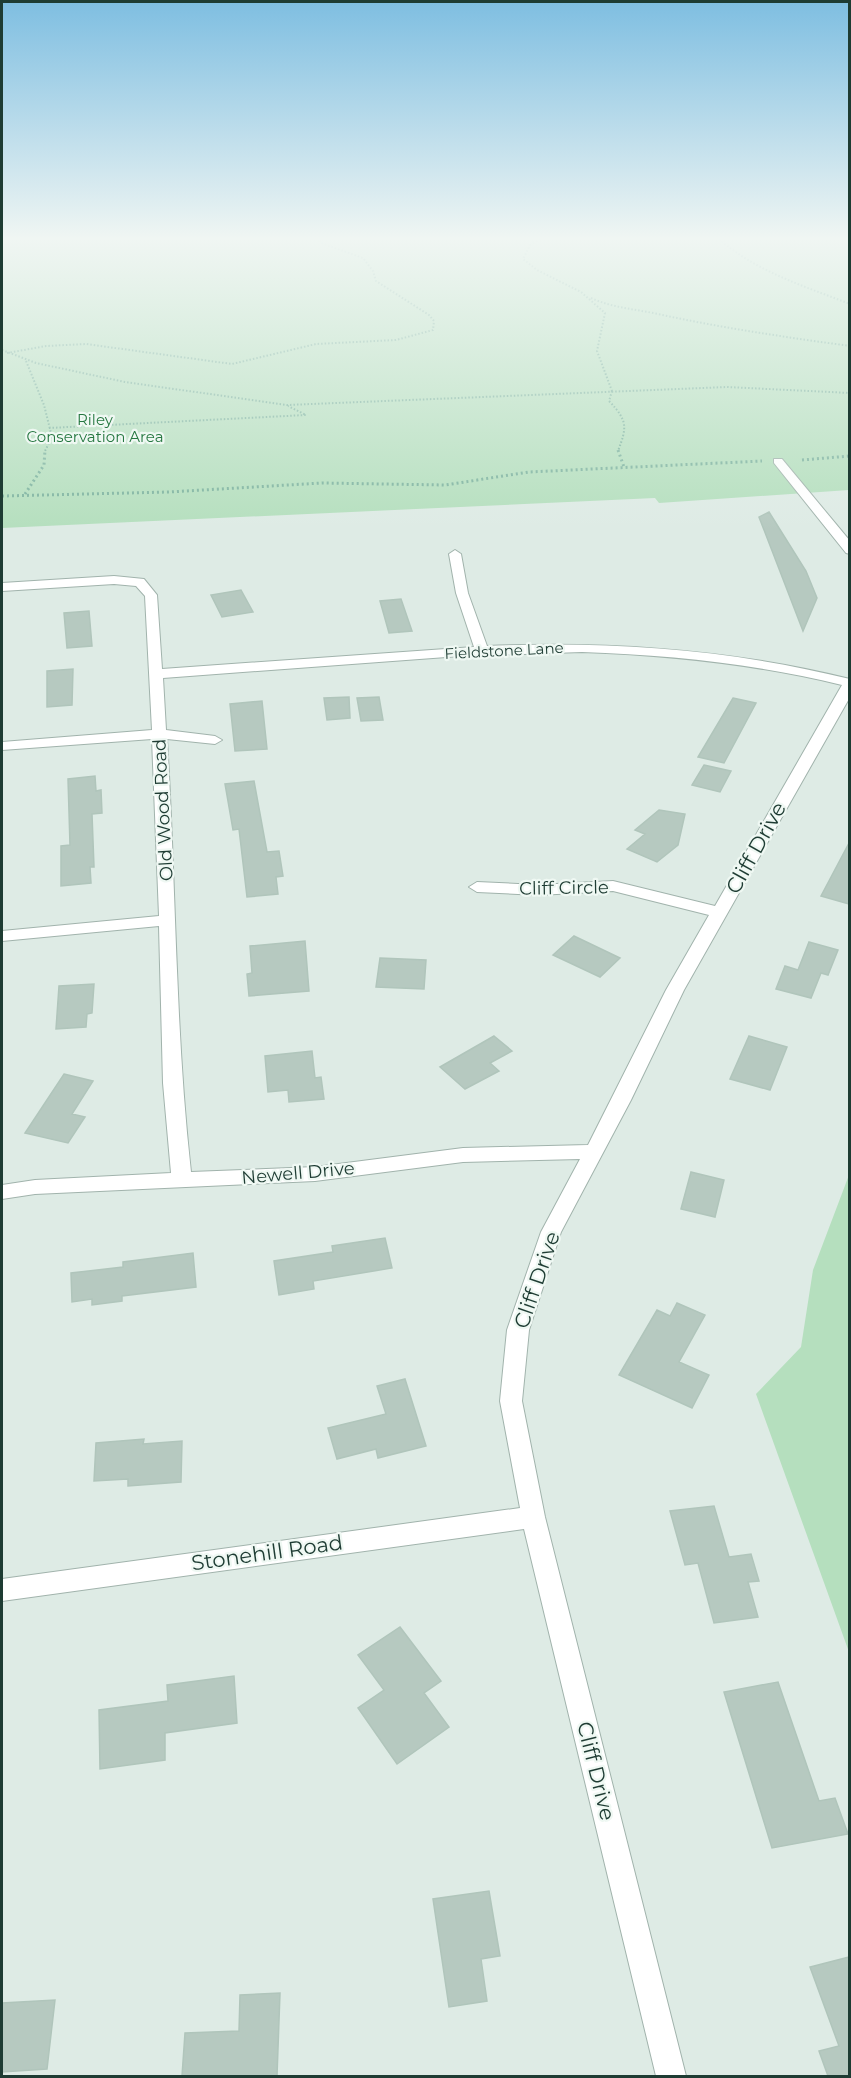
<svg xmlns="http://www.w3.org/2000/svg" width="851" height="2078" font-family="Montserrat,sans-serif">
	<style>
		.green { fill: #b5dfbe }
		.building { fill: #b6c9c0; stroke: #b0c5bb; stroke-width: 1.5 }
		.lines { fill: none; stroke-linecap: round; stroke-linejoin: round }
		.minor-casing { stroke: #a1b3ac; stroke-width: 2 }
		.path-far1 { stroke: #7cb29e; stroke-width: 2; stroke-dasharray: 1.5 2; stroke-linecap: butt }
		.path { stroke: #7cb29e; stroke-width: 3; stroke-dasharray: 2 3; stroke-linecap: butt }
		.minor { fill: #fff; fill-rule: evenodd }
		.labels { text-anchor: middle; stroke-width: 4.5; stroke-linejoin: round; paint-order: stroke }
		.far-park-label { font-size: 15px; fill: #257740; stroke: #eff8f3 }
		.far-street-label { font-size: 15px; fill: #1e3c33; stroke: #eff8f3 }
		.street-label { font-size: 18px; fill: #1e3c33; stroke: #eff8f3 }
		.near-street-label { font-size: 21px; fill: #1e3c33; stroke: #eff8f3 }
	</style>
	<rect width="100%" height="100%" fill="#deebe5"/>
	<path class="green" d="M2 239H849V490L659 503 655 498 2 528Z
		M849 1175V1652L756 1394 801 1347 813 1270Z"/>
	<path class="building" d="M769 512 806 571 817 598 803 631 759 517Z
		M241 590 253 612 222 617 211 595Z
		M401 599 412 631 389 633 380 601Z
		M89 611 92 646 67 648 64 613Z
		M73 669 72 705 47 707V671Z
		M349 697 350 718 327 720 324 698Z
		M379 697 383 720 361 721 357 698Z
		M733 698 756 703 724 763 698 757Z
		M262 701 267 749 235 751 230 704Z
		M704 765 731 771 720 792 692 785Z
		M95 776 96 791 101 790 102 813 92 814 94 867H90L91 883 61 886V846L70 845 68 779Z
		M254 781 267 852 279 851 283 876 276 877 278 894 247 897 239 829 233 830 225 784Z
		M659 810 685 814 678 845 657 862 627 849 645 834 635 830Z
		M849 843V904L821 896Z
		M574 936 620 958 600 977 553 955Z
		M305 941 309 991 249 996 247 974 252 973 250 946Z
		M809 942 838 950 828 975 821 973 811 998 776 989 785 966 798 970Z
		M380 958 426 960 424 989 376 987Z
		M94 984 92 1013 87 1014 86 1027 56 1029 59 986Z
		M494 1036 512 1051 490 1063 499 1071 465 1089 440 1067Z
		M749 1036 787 1047 770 1090 730 1079Z
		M312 1051 315 1078 321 1077 324 1099 289 1102 288 1090 268 1092 265 1056Z
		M64 1074 93 1081 72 1114 85 1117 68 1143 25 1133Z
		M691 1172 724 1180 715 1217 681 1209Z
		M385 1238 392 1268 313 1281 314 1289 279 1295 274 1261 333 1252 332 1246Z
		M193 1253 196 1287 122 1296V1301L92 1305V1299L72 1302 71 1273 123 1267V1262Z
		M677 1303 705 1315 679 1362 709 1375 692 1408 619 1375 657 1310 670 1316Z
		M405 1379 426 1446 378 1458 376 1449 337 1459 328 1428 386 1414 377 1386Z
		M144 1439 143 1444 182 1441 181 1482 128 1486V1479L94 1481 96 1443Z
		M714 1506 729 1557 751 1554 759 1581 748 1582 758 1617 714 1623 698 1563 685 1565 670 1511Z
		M400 1627 441 1681 424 1693 449 1727 397 1764 358 1708 384 1690 358 1655Z
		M234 1676 237 1723 165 1733V1760L100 1769 99 1710 168 1701 167 1685Z
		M778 1682 819 1801 835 1798 848 1834 772 1848 724 1692Z
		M489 1891 500 1956 481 1959 487 2001 449 2007 433 1899Z
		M849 1957V2076H828L819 2051 839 2046 810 1967Z
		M280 1993 277 2076H182L185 2033 239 2031 240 1995Z
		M55 2000 47 2069 2 2072V2003Z"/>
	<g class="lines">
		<g class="minor-casing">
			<path id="minor" d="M774 459H782L850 541V554L846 553 774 463Z
				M455 550 461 554 468 593 487 646C610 641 729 649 850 679V697L684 990 631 1100 561 1232 529 1330 522 1401 545 1517 686 2076H656L524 1529 2 1601V1579L520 1508 500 1401 507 1330 541 1232 580 1159 463 1162 315 1181 35 1194 2 1199V1185L35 1180 171 1173 163 1083 159 926 2 941V931L159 916 152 739 2 750V742L152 730 145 596 136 586 114 584 2 591V583L114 576 144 579 157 595 162 669 474 647 456 593 449 554ZM582 652C671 655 756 664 842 685L715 906 613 881 538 885 477 882 469 887 477 892 538 895 613 891 709 915 666 990 588 1145 463 1148 315 1167 191 1172C175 1029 176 884 167 739L215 744 222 740 215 736 166 730 163 678 460 656Z"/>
		</g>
		<path class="path-far1" d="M540 239 530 245 523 259 537 270 581 292 605 313 597 351 612 391
			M719 239C757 272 804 286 850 304
			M591 298C613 308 635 309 658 314 722 328 785 337 850 346
			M2 350 36 363 125 382 287 405 727 387 850 393
			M7 353 46 346 86 344 232 364 316 344 396 340 433 330 434 321 429 315 376 281 373 271 363 258 321 243 320 239
			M26 361 44 405 52 437 45 451
			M612 391 609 401C628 421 627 427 618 451
			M49 428 306 415 288 406"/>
		<path class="path" d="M618 450 624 467
			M802 460 850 456
			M25 494 44 465 45 450
			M2 496 169 492 322 483 445 485 529 472 762 461"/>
		<use href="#minor" class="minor"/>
	</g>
	<linearGradient id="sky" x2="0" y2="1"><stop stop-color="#7ebee1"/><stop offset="0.45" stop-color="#f0f6f3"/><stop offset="1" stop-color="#f0f6f3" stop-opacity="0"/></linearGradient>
	<rect width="851" height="530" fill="url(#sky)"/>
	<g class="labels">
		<g class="far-park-label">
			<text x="95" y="425">Riley<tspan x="95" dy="17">Conservation Area</tspan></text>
		</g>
		<g class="far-street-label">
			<text transform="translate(504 651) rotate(-3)" y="5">Fieldstone Lane</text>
		</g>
		<g class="street-label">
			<text transform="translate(163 810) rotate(-93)" y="6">Old Wood Road</text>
			<text transform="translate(564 888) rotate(-1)" y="6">Cliff Circle</text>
			<text transform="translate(298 1173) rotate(-5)" y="6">Newell Drive</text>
		</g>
		<g class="near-street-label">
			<text transform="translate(756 848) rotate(-61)" y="7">Cliff Drive</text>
			<text transform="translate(537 1280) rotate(-71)" y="7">Cliff Drive</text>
			<text transform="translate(267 1553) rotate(-8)" y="7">Stonehill Road</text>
			<text transform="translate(596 1771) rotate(76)" y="7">Cliff Drive</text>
		</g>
	</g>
	<rect width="851" height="2078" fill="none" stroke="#1e3c33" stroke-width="6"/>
</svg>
